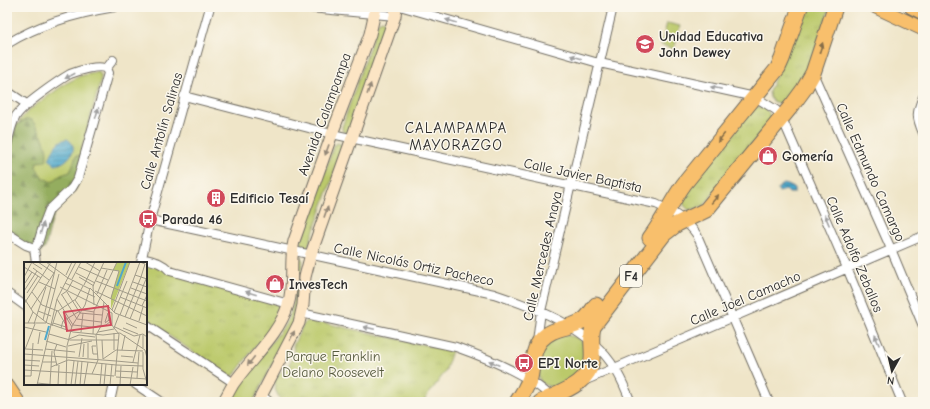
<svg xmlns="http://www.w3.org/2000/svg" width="930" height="409" font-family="'Comic Neue',sans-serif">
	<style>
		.grass { fill: #bbc96b; stroke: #737a4b }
		.forest { fill: url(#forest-firs); stroke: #606c45 }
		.park { fill: url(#park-tufts); stroke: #737a4b }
		.water { fill: url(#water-rules); stroke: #3c697b }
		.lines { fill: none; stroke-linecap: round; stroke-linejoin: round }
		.street-casing { stroke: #706c62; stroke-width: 10 }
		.secondary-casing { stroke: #706c62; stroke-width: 13 }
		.primary-casing { stroke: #706c62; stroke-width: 15 }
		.highway-casing { stroke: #706c62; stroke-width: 17 }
		.street { stroke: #fff; stroke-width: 8 }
		.secondary { stroke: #fce5c4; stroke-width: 11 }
		.primary { stroke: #f8bf6c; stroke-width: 13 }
		.highway { stroke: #f8bf6c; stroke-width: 15 }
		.oneway { fill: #a0a0a0 }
		.oneway2 { fill: #876e48 }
		.oneway3 { fill: #948878 }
		.labels { text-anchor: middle; stroke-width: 3; stroke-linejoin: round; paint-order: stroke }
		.shield { fill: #fbf7ec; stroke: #696865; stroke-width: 1 }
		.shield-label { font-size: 13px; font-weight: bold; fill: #2b2b2b }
		.poi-label { font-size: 14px; font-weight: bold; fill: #2b2b2b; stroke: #fbf7ec; text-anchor: start }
		.street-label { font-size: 14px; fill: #2b2b2b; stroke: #fbf7ec }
		.park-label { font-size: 14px; fill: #565a3e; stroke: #fbf7ec }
		.neighbourhood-label { font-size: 15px; letter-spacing: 1px; fill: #2b2b2b; stroke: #fbf7ec }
		.inset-river { fill: none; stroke: #4ea7cb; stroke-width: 2 }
		.inset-road { fill: none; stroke: #a19b89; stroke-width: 1 }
		.view { fill: #d1495b; fill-opacity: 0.15; stroke: #d1495b; stroke-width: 2 }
		.inset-edge { fill: none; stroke: #2b2b2b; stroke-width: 2 }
	</style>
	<defs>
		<pattern id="forest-firs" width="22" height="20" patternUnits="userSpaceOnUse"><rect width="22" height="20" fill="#94ad5f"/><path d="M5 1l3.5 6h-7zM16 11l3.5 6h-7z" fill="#798d4f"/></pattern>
		<pattern id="park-tufts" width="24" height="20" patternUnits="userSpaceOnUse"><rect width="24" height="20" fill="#bbc96b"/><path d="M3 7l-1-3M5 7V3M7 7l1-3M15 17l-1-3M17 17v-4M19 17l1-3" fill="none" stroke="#a1ad5d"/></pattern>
		<pattern id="water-rules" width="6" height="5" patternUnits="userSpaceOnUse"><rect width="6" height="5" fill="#4ea7cb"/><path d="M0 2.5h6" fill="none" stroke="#4188a5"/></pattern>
	</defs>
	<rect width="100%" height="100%" fill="#fbf7ec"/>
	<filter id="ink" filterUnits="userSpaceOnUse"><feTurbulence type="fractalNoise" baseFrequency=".025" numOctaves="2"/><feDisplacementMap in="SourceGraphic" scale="8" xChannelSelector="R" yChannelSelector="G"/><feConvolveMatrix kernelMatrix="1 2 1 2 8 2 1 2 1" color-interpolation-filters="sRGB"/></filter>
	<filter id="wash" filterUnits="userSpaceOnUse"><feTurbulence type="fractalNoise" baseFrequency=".012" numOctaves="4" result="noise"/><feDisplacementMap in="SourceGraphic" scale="16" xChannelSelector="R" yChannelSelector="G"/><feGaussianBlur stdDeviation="0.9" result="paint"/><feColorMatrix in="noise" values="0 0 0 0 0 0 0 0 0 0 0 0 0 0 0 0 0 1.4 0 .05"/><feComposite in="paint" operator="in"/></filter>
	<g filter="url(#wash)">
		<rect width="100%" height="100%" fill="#efe5c8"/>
		<path class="grass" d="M382 20 388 23 349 134C344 133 342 132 342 127L377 25 378 22Z
			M667 23 680 26 674 49 661 45Z
			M99 72 101 76V79L74 177 7 219V168L20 120 29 110 65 84 80 76Z
			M338 143 344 146 308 247 306 249 302 247 301 242 334 145Z
			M299 257 302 259 303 262 299 276 296 310 294 319 290 330 253 402H227L254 365 285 325 291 312 294 300 296 260Z
			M562 335C587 336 587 348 586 369 579 374 567 384 560 387 556 388 552 387 548 386 529 380 542 354 545 342Z"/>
		<path class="forest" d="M27 119 32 120C40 133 50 145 46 161L37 162 36 167 43 178 52 182 61 175 70 172 76 156 83 155 78 184 74 192 66 198 64 204 55 212 52 220 45 248 39 252 31 251 7 229V162L13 161V157L10 147 16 125Z"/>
		<path class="park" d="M806 7H830L810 65 788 101C781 104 775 104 770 98L769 92 770 89Z
			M756 107C765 106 771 112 770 121L703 207 689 210C684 206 682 203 682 196L752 110Z
			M151 262 279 305 276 313 277 321 263 341 258 344 254 348 232 378 146 320V267Z
			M311 320 452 351 445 372 423 402H281L275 389V381L278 374 287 368 294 355 293 346 303 325 307 321Z"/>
		<path class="water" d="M67 139C82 147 67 164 55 165L49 159C55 148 54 142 67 139Z
			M784 184 788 185 794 188V193H789L786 190 779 192 778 190V188Z"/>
	</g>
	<g filter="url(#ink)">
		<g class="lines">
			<g class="street-casing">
				<path id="street" d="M300 7 395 16
					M403 7 595 62 755 97 776 110 782 118 847 268 902 402
					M7 44C39 24 78 13 115 7
					M106 69 113 60
					M813 73 891 249 923 326
					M7 91 28 105
					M184 96 332 134 656 204C672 211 687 220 697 235L769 402
					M923 97C916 113 916 117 923 133
					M7 146C9 136 11 125 16 116 23 105 58 81 70 74 78 71 100 64 106 69
					M150 220 494 294C536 308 591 328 615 369 622 379 626 391 631 402
					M7 233 26 245 34 248 38 243 44 223 49 210 72 188 78 178 108 73 106 69
					M34 248 36 263
					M142 258C153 261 162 262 170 271L289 304
					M141 263 150 220 210 7
					M7 293 25 306
					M301 313 456 347C484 357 532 376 552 398
					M146 325 234 383
					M537 342 541 311 613 7
					M584 381 923 236
					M135 384 162 402
					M262 396 270 402
					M110 402 114 384"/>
			</g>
			<g class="secondary-casing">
				<path id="secondary" d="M223 402C227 396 230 389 234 383 252 357 278 336 288 305 295 284 289 262 294 241L332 134 370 34 376 7
					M258 402 299 323 303 305 305 277 311 254 395 16 396 7"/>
			</g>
			<g class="primary-casing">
				<path id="primary" d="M876 7 923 29
					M911 7 923 13"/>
			</g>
			<g class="highway-casing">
				<path id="highway" d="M650 238C663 221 671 202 684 184L778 68 782 59 800 7
					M7 387 17 402
					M517 402C522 395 527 386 530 378 533 365 532 350 541 340 552 327 569 329 582 321 588 318 592 310 596 305
					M541 402C560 392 589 385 592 360 593 349 590 338 593 326L664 234 677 224 706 210 793 104 804 89 813 73 835 7"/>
			</g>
			<use href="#street" class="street"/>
			<use href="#secondary" class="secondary"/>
			<use href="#primary" class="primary"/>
			<use href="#highway" class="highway"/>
		</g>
		<defs><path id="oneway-solid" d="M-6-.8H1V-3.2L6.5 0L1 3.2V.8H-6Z"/></defs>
		<g class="oneway">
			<use href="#oneway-solid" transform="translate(451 21) rotate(-164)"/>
			<use href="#oneway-solid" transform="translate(576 57) rotate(-164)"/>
			<use href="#oneway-solid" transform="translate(70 76) rotate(153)"/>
			<use href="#oneway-solid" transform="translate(716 88) rotate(-168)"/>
			<use href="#oneway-solid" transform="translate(97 113) rotate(-74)"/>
			<use href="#oneway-solid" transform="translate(827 220) rotate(-113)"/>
			<use href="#oneway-solid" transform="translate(42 228) rotate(-74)"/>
			<use href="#oneway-solid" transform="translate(251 293) rotate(-164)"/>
			<use href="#oneway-solid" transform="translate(369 328) rotate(-168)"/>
			<use href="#oneway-solid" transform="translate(877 340) rotate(-112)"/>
			<use href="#oneway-solid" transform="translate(494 363) rotate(-155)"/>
		</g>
		<g class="oneway2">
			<use href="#oneway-solid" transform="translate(821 48) rotate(-72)"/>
			<use href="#oneway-solid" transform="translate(721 138) rotate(129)"/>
			<use href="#oneway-solid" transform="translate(715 199) rotate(-50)"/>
		</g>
		<g class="oneway3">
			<use href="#oneway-solid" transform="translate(369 89) rotate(-71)"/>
			<use href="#oneway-solid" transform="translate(327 150) rotate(110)"/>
			<use href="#oneway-solid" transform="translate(326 212) rotate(-70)"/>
			<use href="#oneway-solid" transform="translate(292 336) rotate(-64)"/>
			<use href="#oneway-solid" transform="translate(251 361) rotate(128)"/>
		</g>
	</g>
	<defs>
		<g id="school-disc" transform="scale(1)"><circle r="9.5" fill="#d1495b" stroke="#fbf7ec"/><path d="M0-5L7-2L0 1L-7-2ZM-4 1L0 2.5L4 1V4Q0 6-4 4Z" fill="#fff"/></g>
		<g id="shop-disc" transform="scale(1)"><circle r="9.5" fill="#d1495b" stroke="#fbf7ec"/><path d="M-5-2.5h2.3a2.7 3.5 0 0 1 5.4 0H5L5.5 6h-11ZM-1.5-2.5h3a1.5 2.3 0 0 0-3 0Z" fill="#fff"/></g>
		<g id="building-disc" transform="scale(1)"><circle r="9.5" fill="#d1495b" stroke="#fbf7ec"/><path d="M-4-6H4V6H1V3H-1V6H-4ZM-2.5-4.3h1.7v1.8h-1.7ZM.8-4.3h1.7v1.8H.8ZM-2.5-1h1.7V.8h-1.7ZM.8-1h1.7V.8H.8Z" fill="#fff"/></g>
		<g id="bus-disc" transform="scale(1)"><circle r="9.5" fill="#d1495b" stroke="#fbf7ec"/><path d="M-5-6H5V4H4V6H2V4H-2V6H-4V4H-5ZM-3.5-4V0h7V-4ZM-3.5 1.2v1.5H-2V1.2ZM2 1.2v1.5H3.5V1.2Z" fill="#fff"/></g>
	</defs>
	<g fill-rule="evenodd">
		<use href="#school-disc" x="645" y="44"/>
		<use href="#shop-disc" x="768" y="156"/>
		<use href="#building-disc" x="216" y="198"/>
		<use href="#bus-disc" x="148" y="219"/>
		<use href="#shop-disc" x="275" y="284"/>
		<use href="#bus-disc" x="524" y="363"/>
	</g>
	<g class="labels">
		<rect class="shield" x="620" y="265" width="22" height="22" rx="3"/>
		<g class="shield-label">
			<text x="631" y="281">F4</text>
		</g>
		<g class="poi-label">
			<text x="659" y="41">Unidad Educativa<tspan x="659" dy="16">John Dewey</tspan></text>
			<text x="782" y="161">Gomería</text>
			<text x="230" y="203">Edificio Tesaí</text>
			<text x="162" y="224">Parada 46</text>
			<text x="289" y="289">InvesTech</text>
			<text x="538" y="368">EPI Norte</text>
		</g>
		<g class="street-label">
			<text transform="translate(324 114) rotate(-70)" y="5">Avenida Calampampa</text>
			<text transform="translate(161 131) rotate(-74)" y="5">Calle Antolín Salinas</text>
			<text transform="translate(871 172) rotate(66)" y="5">Calle Edmundo Camargo</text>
			<text transform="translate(583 175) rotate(12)" y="5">Calle Javier Baptista</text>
			<text transform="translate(855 254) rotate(67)" y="5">Calle Adolfo Zeballos</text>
			<text transform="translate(542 256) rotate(-77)" y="5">Calle Mercedes Anaya</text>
			<text transform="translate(414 264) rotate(12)" y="5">Calle Nicolás Ortiz Pacheco</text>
			<text transform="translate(745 298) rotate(-23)" y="5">Calle Joel Camacho</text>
		</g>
		<g class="park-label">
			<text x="333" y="361">Parque Franklin<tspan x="333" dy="16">Delano Roosevelt</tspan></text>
		</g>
		<g class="neighbourhood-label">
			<text x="456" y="133">CALAMPAMPA<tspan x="456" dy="17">MAYORAZGO</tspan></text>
		</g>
	</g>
	<g transform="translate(24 262)">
		<rect width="123" height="123" fill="#efe5c8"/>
		<path d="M93 0H106L87 47V35L95 9 89 8Z" fill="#bbc96b"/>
		<path class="inset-river" d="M93 24 102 0M21 78 25 64"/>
		<path class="inset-road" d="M7 0 18 7M14 0 30 11M22 0 44 16 66 27M61 0 76 9M116 0 121 2 117 15M0 5 17 16M55 5 84 18M9 6 25 18M77 6 95 9 87 36M52 11 71 21M42 13 48 0M111 13 123 17M0 15 8 0M55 15 70 24M48 17 57 0M72 19 123 39M15 20 31 27M109 20 123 25M1 21 8 10M41 21 71 35M60 23 71 0M36 25 88 51M107 26 123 32M0 29 13 9M71 29 123 54M8 30 18 43 34 49 52 37 59 24M43 30 56 51 78 53M3 31 14 14M73 32 83 8M37 33 43 29 49 18M38 33 53 57 77 60M96 35 123 46M0 36 9 50 23 61 49 70 79 73 96 71 121 88 123 96M33 37 49 63 68 65M51 38 58 48 70 50M0 42 27 0M70 43 69 24 80 0M118 44 123 33M7 47 30 11M88 48 106 0M14 49 27 54M34 49 42 63V67M39 50 48 65M90 50 103 19M88 51V63L90 66M96 53 116 0M101 55 117 15M106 57 122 17M19 58 33 0M115 59 119 45M0 61H22L35 12M4 61 9 50M29 61 42 65M81 61 85 58 84 51 81 60M102 61 113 66M10 62 22 25M28 64 33 48M0 65 22 70M68 65 82 63 87 59 84 58M91 65 110 74 119 72 123 75M37 66 39 59 56 49M99 66 114 72M57 70 59 51M74 70 90 67M25 72 46 78H94M69 72 70 49 93 0M45 77 55 73 71 75M78 78 79 97M22 79 42 85M14 82 16 70M44 84 68 79M72 84H68L69 92H73M119 86V73M2 87 19 88M21 87 51 90M90 88V71M98 88 101 73M0 90 11 62M119 90V107L123 121M0 92 92 99M97 94 109 95M55 95 58 76M59 95 60 82M64 96V81M79 97 92 88 119 89M0 98 16 99M92 99 114 101M19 100H32M109 100 116 73M0 103 15 104M92 103 119 104M33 104 30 90 33 82M27 105 44 98 92 103M0 108 68 112M92 109 113 110M68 112 74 98 72 73 77 64 80 40M68 112 90 114M0 114H7L9 81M91 114 95 72 90 66 95 53M92 115 123 117M113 116 115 90M13 121 33 123M26 122 28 89M13 123 33 37 52 0M34 123 35 103M42 123 43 84 48 64 61 43 66 26 91 51 123 63M47 123 50 99M51 123 54 99M56 123 58 99M60 123 64 100M76 123 78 101M80 123 82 102M86 123 88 102M96 123 97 104M106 123 109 105"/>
		<path class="view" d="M84 44 87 63 43 69 40 50Z"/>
		<rect width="123" height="123" class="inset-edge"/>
	</g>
	<rect width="930" height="409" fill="none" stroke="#fbf7ec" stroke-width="24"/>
	<g transform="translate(892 371) rotate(188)" stroke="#fbf7ec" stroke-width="3" paint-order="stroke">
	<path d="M0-3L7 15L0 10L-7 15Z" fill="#2b2b2b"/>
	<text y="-6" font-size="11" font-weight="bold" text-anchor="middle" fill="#2b2b2b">N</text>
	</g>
</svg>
